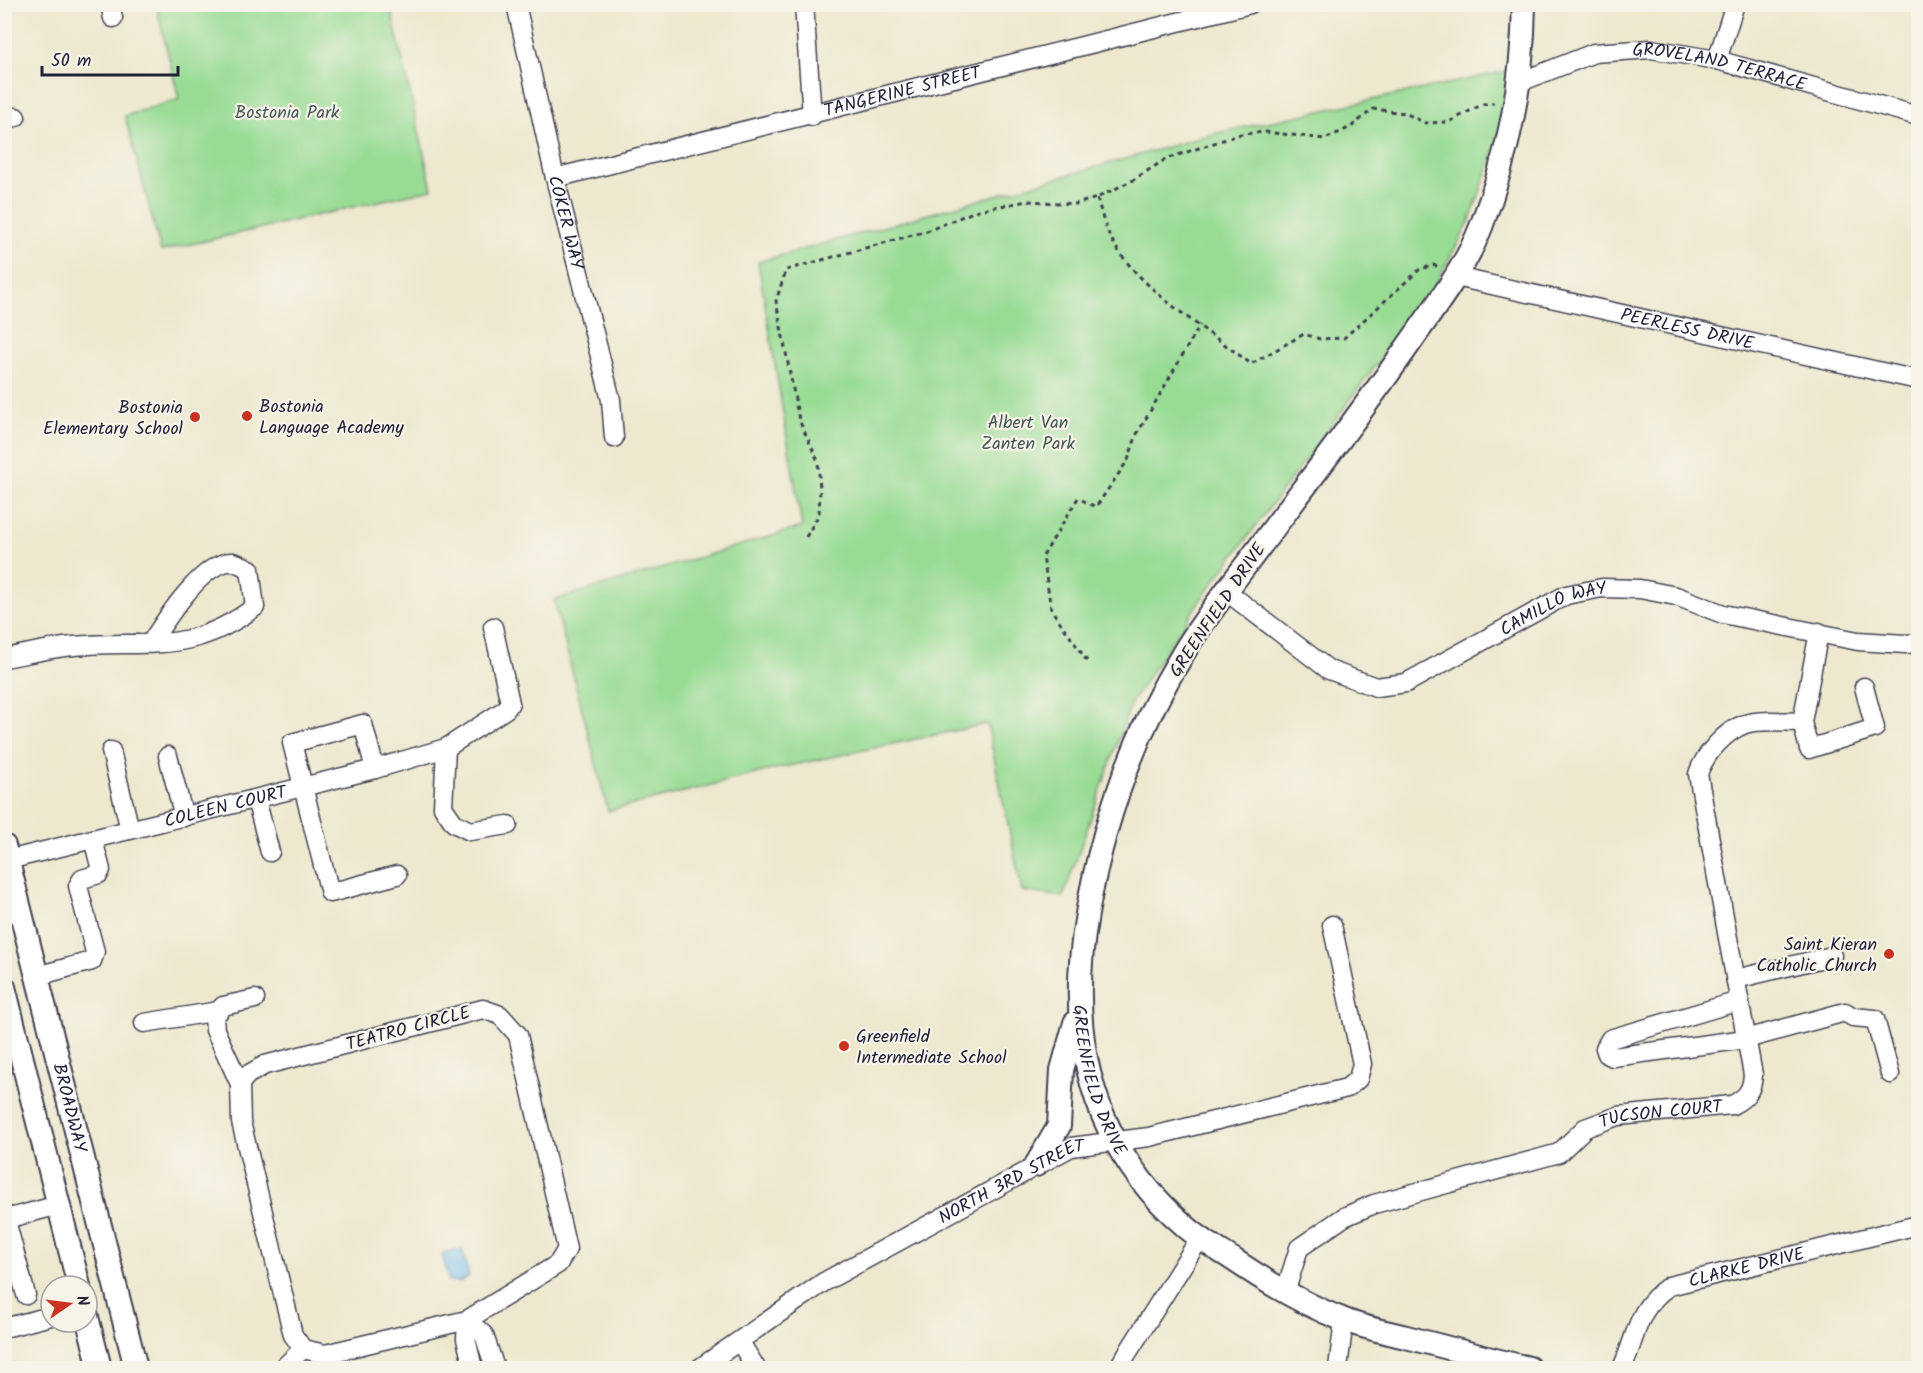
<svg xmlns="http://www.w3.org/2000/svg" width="1923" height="1373" font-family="Kalam,sans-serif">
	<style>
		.green { fill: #98dc94; stroke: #5d7f68; stroke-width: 1.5 }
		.water { fill: #74c1ee; stroke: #4b7294; stroke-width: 1.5 }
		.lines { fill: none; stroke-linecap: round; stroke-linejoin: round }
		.minor-casing { stroke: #404051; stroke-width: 21 }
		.major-casing { stroke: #404051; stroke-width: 26 }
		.path { stroke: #404051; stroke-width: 3; stroke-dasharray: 4.5 4.5; stroke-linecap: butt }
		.minor { stroke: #fff; stroke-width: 18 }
		.major { stroke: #fff; stroke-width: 22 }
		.poi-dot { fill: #c8321e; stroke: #f7f3e8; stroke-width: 2 }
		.labels { text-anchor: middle; stroke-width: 4.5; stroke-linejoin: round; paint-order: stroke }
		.street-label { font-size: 18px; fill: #22223b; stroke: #f7f3e8 }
		.park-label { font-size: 18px; fill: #455a56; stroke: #f7f3e8 }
		.poi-label { font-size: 18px; fill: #22223b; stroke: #f7f3e8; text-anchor: start }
	</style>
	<rect width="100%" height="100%" fill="#f7f3e8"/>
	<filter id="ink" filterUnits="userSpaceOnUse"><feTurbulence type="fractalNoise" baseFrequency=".0167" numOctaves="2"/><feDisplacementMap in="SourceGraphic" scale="12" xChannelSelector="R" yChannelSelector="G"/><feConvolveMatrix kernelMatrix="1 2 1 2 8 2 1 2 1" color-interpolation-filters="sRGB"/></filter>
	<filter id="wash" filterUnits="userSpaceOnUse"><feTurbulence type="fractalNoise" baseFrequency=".008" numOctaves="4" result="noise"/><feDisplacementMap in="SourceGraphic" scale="24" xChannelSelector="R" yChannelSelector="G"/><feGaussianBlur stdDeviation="1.35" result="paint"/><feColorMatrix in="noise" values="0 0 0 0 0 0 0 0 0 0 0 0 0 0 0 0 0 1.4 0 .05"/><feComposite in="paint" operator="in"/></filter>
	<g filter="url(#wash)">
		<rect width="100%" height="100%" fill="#ede8ce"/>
		<path class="green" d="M156 5H390L432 189 161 251 125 116 179 99Z
			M1512 70 1496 147 1469 223 1432 290 1199 602 1132 701 1063 897 1022 891 987 724 779 768 608 811 554 600 802 527 758 262 1217 133Z"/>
		<path class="water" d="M462 1249 469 1276 460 1282 449 1281 442 1254Z"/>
	</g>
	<g filter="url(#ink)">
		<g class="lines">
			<g class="minor-casing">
				<g id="minor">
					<path d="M110 4 113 18"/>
					<path id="s1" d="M516 4 555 178 611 400 614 438"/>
					<path d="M804 4 812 116"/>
					<path d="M1717 60 1735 4"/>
					<path id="s2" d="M1520 82 1594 53 1651 49 1717 60 1918 116"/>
					<path d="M4 119 16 117"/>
					<path id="s3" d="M555 178 1250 4"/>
					<path id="s4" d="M1456 277 1918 380"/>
					<path id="s5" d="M1226 591 1329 670 1376 687 1406 683 1566 595 1602 588 1640 589 1676 596 1723 614 1858 641 1905 644 1918 643"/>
					<path d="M1819 632 1802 722 1809 749 1875 728 1864 687"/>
					<path d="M4 658C27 654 50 648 73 646 148 639 188 657 255 607L250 569C245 567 238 563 233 562 204 559 164 622 150 644"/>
					<path d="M446 748 443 807 454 823 470 831 508 825"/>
					<path d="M111 751 130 830"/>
					<path d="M168 756 184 817"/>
					<path d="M375 769 363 724 292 743 330 893 397 875"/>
					<path d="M256 799 270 852"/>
					<path id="s6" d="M4 861 375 769 446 748 506 709 510 703 493 627"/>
					<path d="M37 976 92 961 95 952 78 886 82 879 99 874 101 870 93 839"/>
					<path d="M1736 979 1832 956"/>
					<path d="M1739 1001 1610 1039 1605 1048 1607 1054 1613 1057 1746 1039 1845 1012 1853 1017 1875 1019 1890 1074"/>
					<path d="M483 1009 500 1015 518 1035 567 1249 558 1264 467 1320 325 1354 303 1349 293 1335 241 1122 240 1084 247 1075 265 1065Z"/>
					<path d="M144 1023 219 1011"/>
					<path d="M240 1084 215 1030 214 1017 223 1006 255 999"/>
					<path d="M4 1213 26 1295"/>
					<path d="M6 1219 59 1205"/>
					<path id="s7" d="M1285 1293 1299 1248 1344 1217 1374 1204 1559 1153 1585 1128 1618 1116 1732 1105C1746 1098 1752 1091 1753 1075L1698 774C1704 755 1725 731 1745 724 1761 719 1785 722 1802 722"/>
					<path d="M467 1320 484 1335 495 1368"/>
					<path d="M467 1320 466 1339 473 1368"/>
					<path d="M4 1328 51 1316"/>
					<path d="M740 1342 756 1368"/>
					<path d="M283 1368 303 1349"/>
					<path id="s8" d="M700 1368 824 1282 1071 1147 1149 1137 1347 1088 1358 1079 1362 1064 1332 925"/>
					<path d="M1118 1368 1200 1238"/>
					<path d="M1338 1368 1344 1320"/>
					<path id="s9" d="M1622 1368C1638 1334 1635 1310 1669 1286L1918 1225"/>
				</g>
			</g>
			<g class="major-casing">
				<g id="major">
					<path id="s10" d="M1524 4C1523 83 1509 153 1481 227 1465 268 1437 304 1412 340 1364 409 1312 477 1261 545 1235 580 1207 614 1184 652 1135 732 1103 822 1087 914 1066 1034 1089 1143 1184 1225 1199 1239 1217 1249 1234 1260 1268 1283 1303 1304 1342 1319 1363 1328 1387 1332 1410 1338 1449 1348 1489 1359 1529 1368"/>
					<path id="s11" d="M4 846 136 1368"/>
					<path d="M4 987 79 1286"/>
					<path d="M1036 1165 1059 1126 1062 1070 1075 1023"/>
					<path d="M87 1317 100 1368"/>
				</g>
			</g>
			<path class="path" d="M1097 198C1100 207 1102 217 1105 225 1126 283 1204 327 1251 364L1304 334 1320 339 1344 338 1419 270 1433 265 1438 267
				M806 537 819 514 820 489 818 461 799 420 776 301 786 270 927 231 978 210 1028 201 1076 204 1097 198 1133 180 1166 159 1241 134 1266 132 1325 139 1351 127 1373 109 1405 113 1425 123 1449 122 1483 104 1494 103
				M1087 661 1051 609 1043 556 1078 498 1096 507 1128 460 1137 434 1200 325"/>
			<use href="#minor" class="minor"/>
			<use href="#major" class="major"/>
		</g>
	</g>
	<g class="poi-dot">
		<circle cx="247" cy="416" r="6"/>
		<circle cx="195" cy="417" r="6"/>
		<circle cx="1889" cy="954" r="6"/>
		<circle cx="844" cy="1046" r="6"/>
	</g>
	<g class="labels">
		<g class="street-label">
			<text dy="6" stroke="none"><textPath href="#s2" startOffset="207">GROVELAND TERRACE</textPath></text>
			<text dy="6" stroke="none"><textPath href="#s3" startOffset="358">TANGERINE STREET</textPath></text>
			<text dy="6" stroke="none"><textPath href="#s1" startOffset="224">COKER WAY</textPath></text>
			<text dy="6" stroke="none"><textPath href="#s4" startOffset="237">PEERLESS DRIVE</textPath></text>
			<text transform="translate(1217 610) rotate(-56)" y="6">GREENFIELD DRIVE</text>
			<text dy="6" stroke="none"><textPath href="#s5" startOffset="376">CAMILLO WAY</textPath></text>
			<text dy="6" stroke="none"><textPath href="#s6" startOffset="228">COLEEN COURT</textPath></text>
			<text transform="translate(408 1028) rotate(-15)" y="6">TEATRO CIRCLE</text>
			<text dy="6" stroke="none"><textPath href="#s10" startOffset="1198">GREENFIELD DRIVE</textPath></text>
			<text dy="6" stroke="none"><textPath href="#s11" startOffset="270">BROADWAY</textPath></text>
			<text dy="6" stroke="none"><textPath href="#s7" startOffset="440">TUCSON COURT</textPath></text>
			<text dy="6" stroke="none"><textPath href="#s8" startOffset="364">NORTH 3RD STREET</textPath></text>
			<text dy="6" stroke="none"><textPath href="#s9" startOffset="176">CLARKE DRIVE</textPath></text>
		</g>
		<g class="park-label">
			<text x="287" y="118">Bostonia Park</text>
			<text x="1028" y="428">Albert Van<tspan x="1028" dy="21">Zanten Park</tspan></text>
		</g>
		<g class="poi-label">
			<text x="259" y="412">Bostonia<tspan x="259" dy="21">Language Academy</tspan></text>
			<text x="183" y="413" text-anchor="end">Bostonia<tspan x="183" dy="21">Elementary School</tspan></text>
			<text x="1877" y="950" text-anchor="end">Saint Kieran<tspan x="1877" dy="21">Catholic Church</tspan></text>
			<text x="856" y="1042">Greenfield<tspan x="856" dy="21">Intermediate School</tspan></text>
		</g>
	</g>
	<rect width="1923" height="1373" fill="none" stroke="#f7f3e8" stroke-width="24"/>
	<g transform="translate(69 1304) rotate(76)"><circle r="28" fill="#f7f3e8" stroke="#a29fa3" stroke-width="1.5"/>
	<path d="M0-4.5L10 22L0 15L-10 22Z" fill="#c8321e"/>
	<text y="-9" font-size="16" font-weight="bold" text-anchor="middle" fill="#22223b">N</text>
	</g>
	<path d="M42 66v9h136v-9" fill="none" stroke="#22223b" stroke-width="3"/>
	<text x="51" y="66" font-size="18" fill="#22223b" stroke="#f7f3e8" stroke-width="4.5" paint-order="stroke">50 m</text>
</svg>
